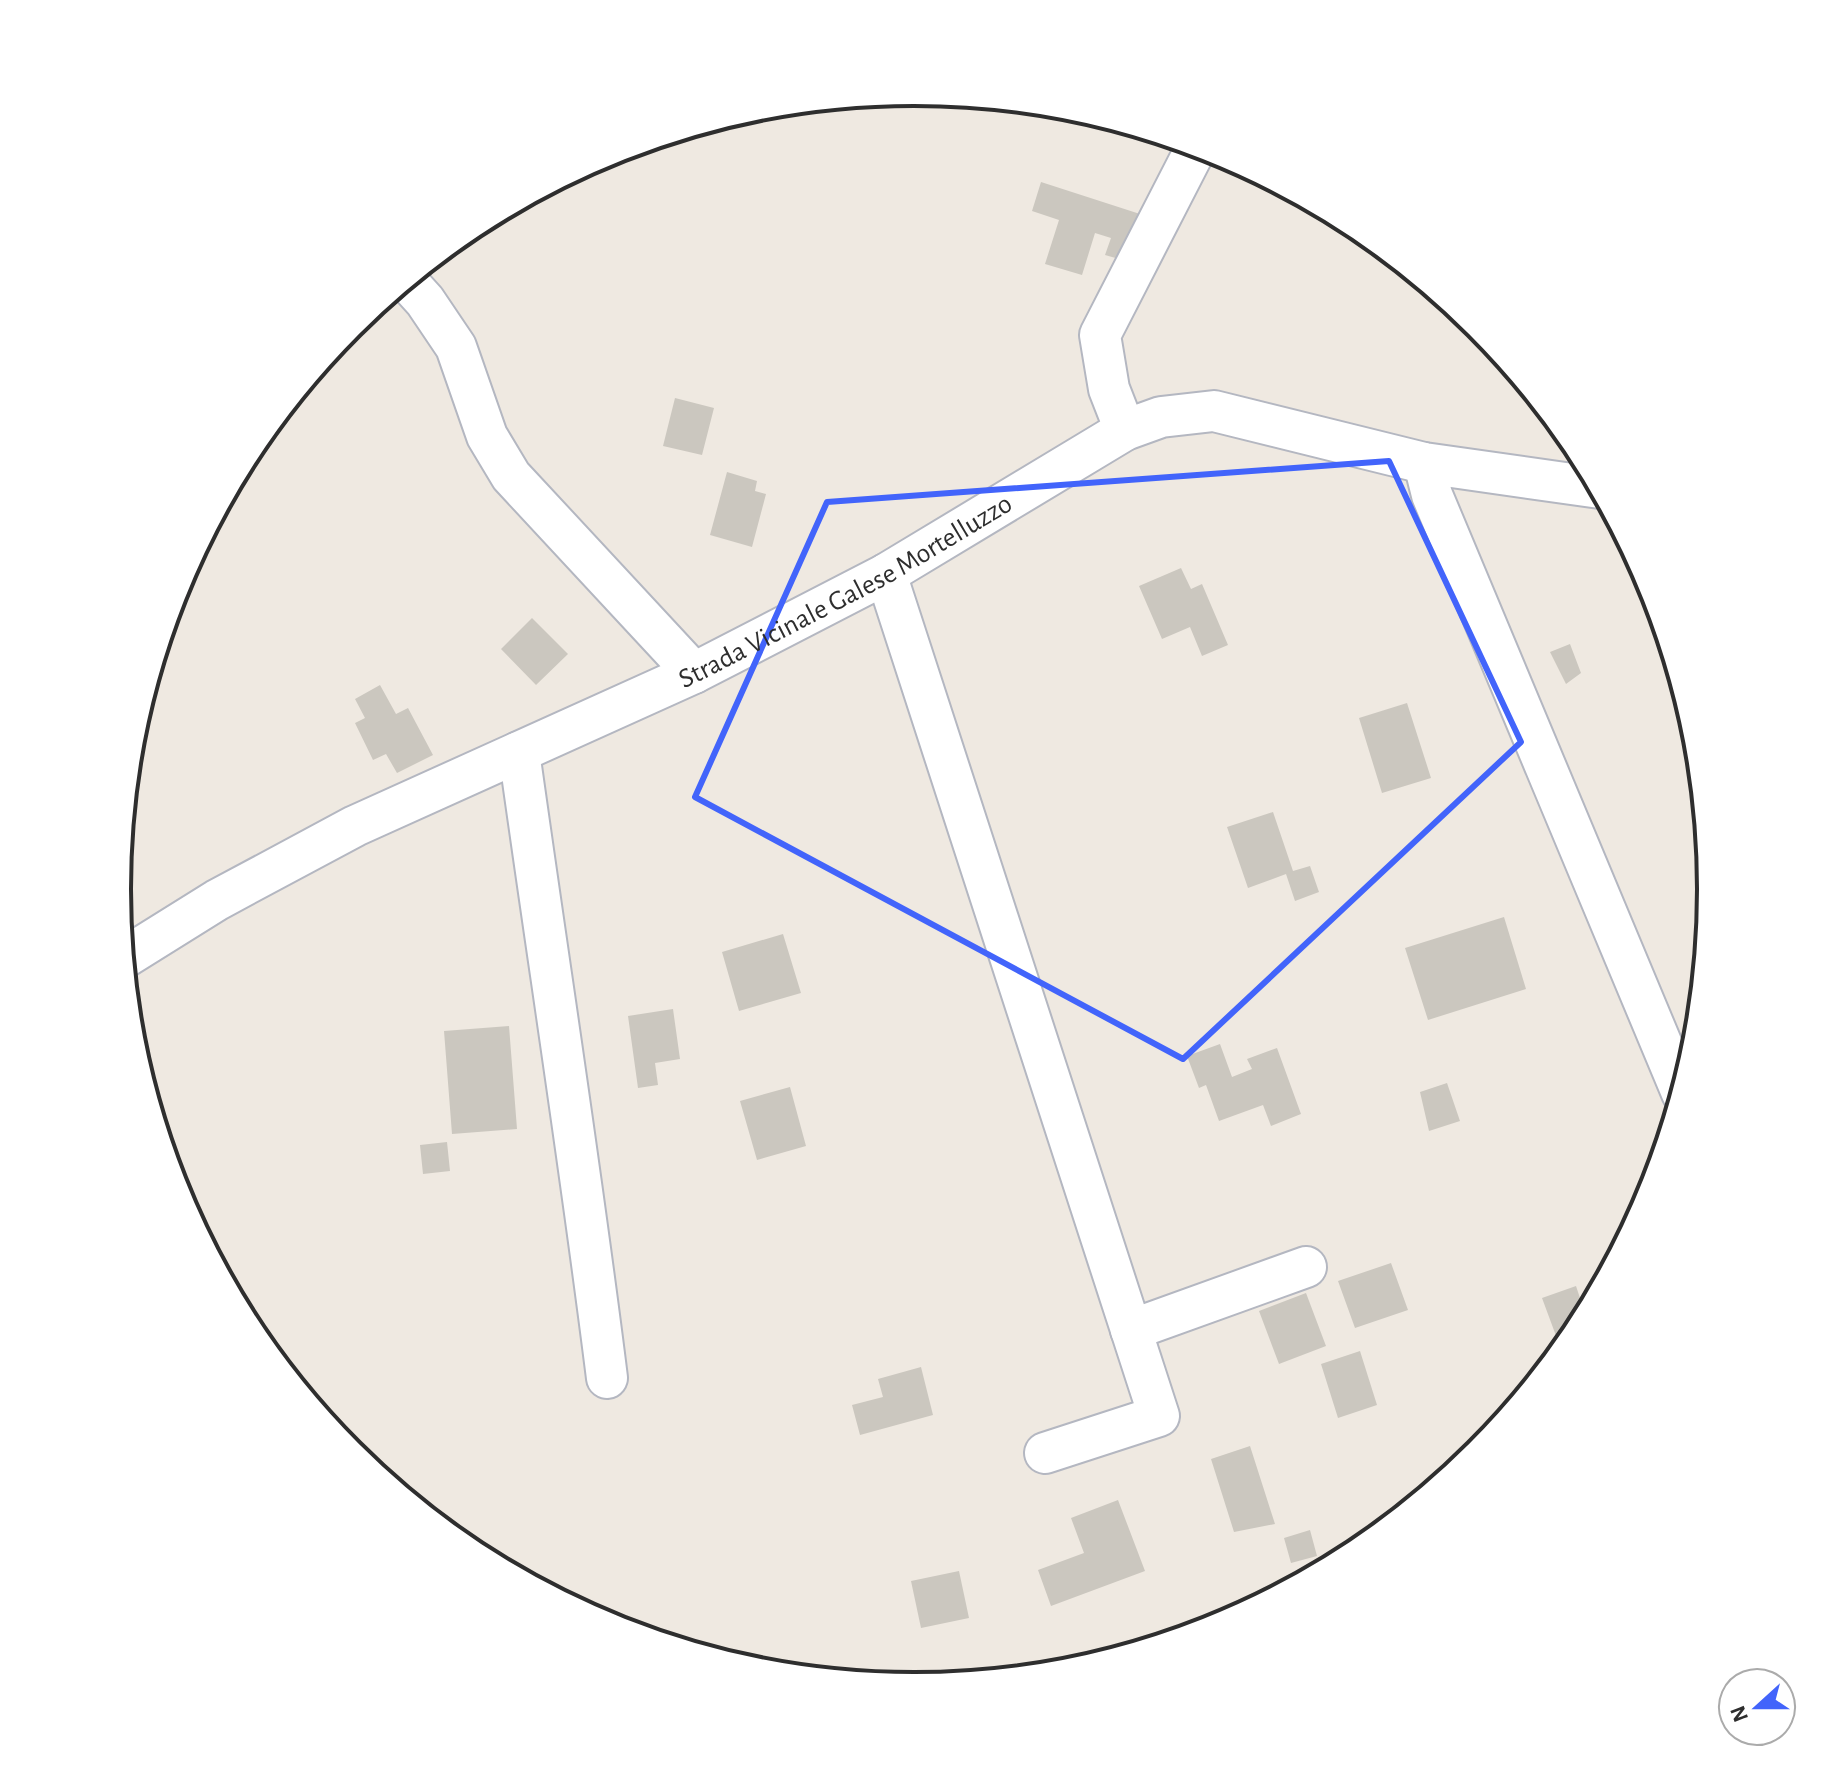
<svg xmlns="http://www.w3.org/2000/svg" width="1829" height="1779" font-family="'Alegreya Sans',sans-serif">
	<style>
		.building { fill: #cbc7bf }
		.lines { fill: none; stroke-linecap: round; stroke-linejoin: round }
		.minor-casing { stroke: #b4b7c1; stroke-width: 44 }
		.minor { stroke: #fff; stroke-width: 40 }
		.marked { fill: none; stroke: #4264fb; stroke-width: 6; stroke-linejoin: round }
		.labels { text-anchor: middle; stroke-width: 8; stroke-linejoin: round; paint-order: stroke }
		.street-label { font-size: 28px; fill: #2e2e2e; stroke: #fff }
		.rim { fill: none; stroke: #2e2e2e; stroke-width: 4 }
	</style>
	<rect width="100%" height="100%" fill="#efe9e1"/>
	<path class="building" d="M1041 182 1140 214 1126 261 1105 255 1111 238 1095 233 1082 275 1045 264 1059 220 1032 211Z
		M675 398 714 408 702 455 663 446Z
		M727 472 757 481 755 491 766 494 752 547 710 535Z
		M1181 568 1191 589 1202 584 1228 645 1202 656 1190 627 1162 639 1139 586Z
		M532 618 568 654 536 685 501 649Z
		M1570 644 1581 673 1566 684 1550 652Z
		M380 685 396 714 408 708 433 755 397 773 386 754 373 760 355 723 365 718 355 699Z
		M1407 703 1431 778 1382 793 1359 718Z
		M1273 812 1293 871 1310 866 1319 892 1295 901 1286 874 1248 888 1227 827Z
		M1710 874 1712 890 1710 912 1696 881Z
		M1504 917 1526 989 1428 1020 1405 948Z
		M783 934 801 993 739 1011 722 952Z
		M673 1009 680 1059 655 1063 658 1085 638 1088 628 1016Z
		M509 1026 517 1129 452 1134 444 1031Z
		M1220 1044 1232 1077 1252 1069 1247 1059 1277 1048 1301 1114 1271 1126 1263 1105 1219 1121 1206 1085 1199 1088 1187 1056Z
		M1447 1083 1460 1121 1429 1131 1420 1092Z
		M790 1087 806 1146 757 1160 740 1101Z
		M447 1142 450 1171 423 1174 420 1145Z
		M1391 1263 1408 1310 1355 1328 1338 1281Z
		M1576 1286 1586 1316 1577 1333 1562 1352 1542 1298Z
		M1306 1293 1326 1346 1279 1364 1259 1311Z
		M1360 1351 1377 1405 1338 1418 1321 1364Z
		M921 1367 933 1415 860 1435 852 1405 883 1397 878 1379Z
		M1250 1446 1275 1524 1234 1532 1211 1459Z
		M1118 1500 1145 1571 1051 1606 1038 1570 1084 1553 1071 1518Z
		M1310 1530 1317 1556 1291 1563 1284 1538Z
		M959 1571 969 1618 921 1628 911 1581Z"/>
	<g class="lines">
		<g class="minor-casing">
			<g id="minor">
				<path d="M406 280 425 301 456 347 487 436 511 476 694 673"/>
				<path d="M1125 430 1109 389 1100 335 1197 146"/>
				<path d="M1424 463 1432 495 1682 1093"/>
				<path d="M886 574 1159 1416 1045 1453"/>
				<path d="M519 752C548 960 581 1169 607 1378"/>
				<path id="s1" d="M124 958 217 900 355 826 694 673 886 574 1125 430 1161 417 1214 411 1424 463 1600 488"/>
				<path d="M1131 1330 1306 1267"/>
			</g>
		</g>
		<use href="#minor" class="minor"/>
	</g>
	<path class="marked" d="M1389 461 1521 742 1183 1059 695 797 827 502Z"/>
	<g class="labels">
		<g class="street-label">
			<text dy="10" stroke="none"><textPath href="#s1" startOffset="810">Strada Vicinale Galese Mortelluzzo</textPath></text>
		</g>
	</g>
	<path d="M0 0H1829V1779H0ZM131 889a783 783 0 1 1 1566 0a783 783 0 1 1-1566 0Z" fill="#fff" fill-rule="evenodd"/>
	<path class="rim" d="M131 889a783 783 0 1 1 1566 0a783 783 0 1 1-1566 0Z"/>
	<g transform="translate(1757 1707) rotate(249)"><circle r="38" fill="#ffffff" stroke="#ababab" stroke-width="2"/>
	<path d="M0-6L14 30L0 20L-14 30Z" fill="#4264fb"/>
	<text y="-12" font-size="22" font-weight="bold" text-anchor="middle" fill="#2e2e2e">N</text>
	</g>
</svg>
